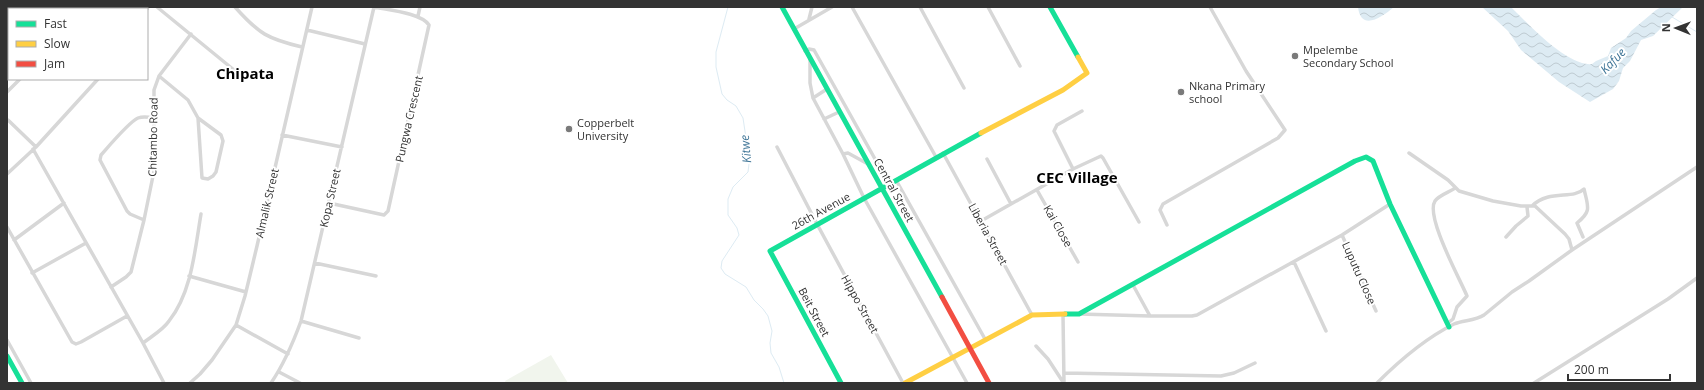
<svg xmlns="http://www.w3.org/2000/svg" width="1704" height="390" font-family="'Open Sans',sans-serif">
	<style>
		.green { fill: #f1f5ed }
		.water { fill: url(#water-waves) }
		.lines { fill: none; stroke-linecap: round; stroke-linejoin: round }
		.stream { stroke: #ddebf3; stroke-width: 1 }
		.street { stroke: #d7d7d7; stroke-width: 3.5 }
		.fast { stroke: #16e098; stroke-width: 5 }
		.slow { stroke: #ffcf43; stroke-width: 5 }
		.jam { stroke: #f24e42; stroke-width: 5 }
		.poi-dot { fill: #7a7a7a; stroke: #fff; stroke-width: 1.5 }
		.labels { text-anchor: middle; stroke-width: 4; stroke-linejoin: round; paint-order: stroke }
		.poi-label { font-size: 11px; fill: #333; stroke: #fff; text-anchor: start }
		.street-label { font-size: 11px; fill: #333; stroke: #fff }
		.water-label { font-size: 12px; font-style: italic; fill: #3f7597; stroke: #fff }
		.district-label { font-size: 15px; font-weight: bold; fill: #000; stroke: #fff }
	</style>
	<defs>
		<pattern id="water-waves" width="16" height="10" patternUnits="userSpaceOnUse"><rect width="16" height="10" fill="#ddebf3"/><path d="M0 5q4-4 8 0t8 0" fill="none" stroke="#becad1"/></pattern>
	</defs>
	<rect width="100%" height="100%" fill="#fff"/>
	<path class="green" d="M551 355 568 383H506L505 381Z"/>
	<path class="water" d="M1358 7H1394C1382 17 1361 32 1358 7Z
		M1482 7H1511C1528 24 1568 67 1592 64L1596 61 1608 56 1611 48 1626 38 1631 31 1656 10 1661 7H1683L1653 36 1641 40 1630 61 1623 68 1619 81 1613 89 1590 102 1559 82 1521 50 1508 31Z"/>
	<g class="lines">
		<path class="stream" d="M728 7 716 52V67L722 94 727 100 736 106 743 118 746 138V151L749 164 748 172 733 187 728 199V215L737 228 739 235 722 261 721 268 725 274 746 287 754 300 763 309 768 316 772 331 770 343 771 353 779 367 784 383
			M1672 17 1697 32"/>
		<path class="street" d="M71 7 74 9
			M157 7 234 70
			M235 7C259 34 268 39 302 47
			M852 7 936 157
			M920 7 964 88
			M988 7 1020 66
			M80 9 81 7
			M147 9 148 7
			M7 16 9 17
			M418 16 420 7
			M809 19 812 7
			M794 29 832 7
			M307 30 365 44
			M805 51 809 49 814 50 889 184
			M7 58 9 59
			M810 60V83L813 98 843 154
			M159 76 188 100 198 118 202 178 208 179 213 176 216 172 223 141 221 135 198 118
			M7 92 20 79
			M813 98 827 89
			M824 119 839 112
			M8 120 36 147
			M282 135 342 147
			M777 147 817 224 903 383
			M33 149 143 343 164 383
			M943 153 1032 315
			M1409 153 1448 180 1459 191 1493 201 1521 206H1535L1565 234 1569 239 1572 250
			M987 159 1011 204
			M868 164 848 153 843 154 864 198 967 383
			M1073 169 1054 131 1057 125 1082 111
			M7 174 36 147 98 79
			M896 180 985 339
			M1037 190 1078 262
			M329 203 384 215 388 211 429 25C421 13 388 10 374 7
			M1532 206C1549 189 1573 200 1584 189 1588 207 1592 211 1577 223L1583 237
			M144 220 130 214 127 211 100 160 101 155C109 146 129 122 138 118 143 116 149 117 154 118
			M981 221 1073 169 1101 156 1103 158 1139 222
			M1167 225 1160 210 1163 204 1278 138 1285 130 1246 71 1210 7
			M7 227 72 342 76 344 81 342 127 316
			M1342 235 1376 311
			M1506 237 1516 226 1528 216 1527 207
			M14 240 64 203
			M1294 262 1326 331
			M315 263 376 276
			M32 273 86 243
			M189 276 246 292
			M1133 285 1150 316H1192L1197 315 1342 235 1390 204
			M111 287 126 277 131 272 144 220 154 171V90L159 76 191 34
			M1079 314 1150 316
			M1063 315 1064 383
			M301 321 359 338
			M1448 323 1453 319 1457 307 1467 296C1460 279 1425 216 1435 201 1439 195 1450 192 1455 188
			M236 325 288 354
			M7 340 31 383
			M143 343C152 336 163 330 169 321 192 292 195 249 201 214
			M1036 346 1048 359 1063 382
			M279 372 300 383
			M1064 373 1221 376 1234 373 1255 363
			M190 383 200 374 212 360 236 325 245 296 257 246 312 7
			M271 383C284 364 293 343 301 321L374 7
			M1377 383C1399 361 1426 338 1454 324 1463 320 1475 321 1484 315L1512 292 1529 281 1572 250 1697 167
			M1534 383 1668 299 1697 278"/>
		<path class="fast" d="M782 7 942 297
			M1050 7 1078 57
			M1065 314H1079L1355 161 1366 157 1373 161 1390 204 1449 327
			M7 356 22 383
			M841 383 770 251 981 133"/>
		<path class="slow" d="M981 133 1063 90 1087 73 1078 57
			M905 383 1032 315 1065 314"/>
		<path class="jam" d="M942 297 989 383"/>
	</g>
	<g class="poi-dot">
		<circle cx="1295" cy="56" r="4"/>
		<circle cx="1181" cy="92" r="4"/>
		<circle cx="569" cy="129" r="4"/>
	</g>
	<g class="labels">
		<g class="poi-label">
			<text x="1303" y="54">Mpelembe<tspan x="1303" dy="13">Secondary School</tspan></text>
			<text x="1189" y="90">Nkana Primary<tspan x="1189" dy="13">school</tspan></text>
			<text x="577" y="127">Copperbelt<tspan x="577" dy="13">University</tspan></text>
		</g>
		<g class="street-label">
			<text transform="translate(409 119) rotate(-77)" y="4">Pungwa Crescent</text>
			<text transform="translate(153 137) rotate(-89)" y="4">Chitambo Road</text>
			<text transform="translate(894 190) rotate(61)" y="4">Central Street</text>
			<text transform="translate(330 198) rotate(-77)" y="4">Kopa Street</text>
			<text transform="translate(267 203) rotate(-77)" y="4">Almalik Street</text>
			<text transform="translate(821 211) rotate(-29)" y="4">26th Avenue</text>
			<text transform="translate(1058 226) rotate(60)" y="4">Kai Close</text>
			<text transform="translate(988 234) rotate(61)" y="4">Liberia Street</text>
			<text transform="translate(1359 273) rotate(66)" y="4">Luputu Close</text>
			<text transform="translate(860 304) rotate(61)" y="4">Hippo Street</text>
			<text transform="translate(814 312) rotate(62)" y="4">Beit Street</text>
		</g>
		<g class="water-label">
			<text transform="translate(1613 61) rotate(-46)" y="4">Kafue</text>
			<text transform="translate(746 149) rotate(-95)" y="4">Kitwe</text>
		</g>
		<g class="district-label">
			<text x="245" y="79">Chipata</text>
			<text x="1077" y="183">CEC Village</text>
		</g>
	</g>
	<rect width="1704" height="390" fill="none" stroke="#333333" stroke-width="16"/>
	<rect x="8" y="8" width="140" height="72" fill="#ffffff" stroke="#adadad"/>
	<rect x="16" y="21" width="20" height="6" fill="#16e098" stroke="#adadad"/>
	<text x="44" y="28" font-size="12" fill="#333333">Fast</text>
	<rect x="16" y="41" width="20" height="6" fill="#ffcf43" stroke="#adadad"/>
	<text x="44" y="48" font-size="12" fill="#333333">Slow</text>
	<rect x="16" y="61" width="20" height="6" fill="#f24e42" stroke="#adadad"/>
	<text x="44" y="68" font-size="12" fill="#333333">Jam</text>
	<g transform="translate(1676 28) rotate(271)" stroke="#ffffff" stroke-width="3" paint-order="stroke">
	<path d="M0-3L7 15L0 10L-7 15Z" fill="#333333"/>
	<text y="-6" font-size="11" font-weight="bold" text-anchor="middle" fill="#333333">N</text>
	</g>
	<path d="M1568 374v6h102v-6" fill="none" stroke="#333333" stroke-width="2"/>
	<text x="1574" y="374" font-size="12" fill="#333333" stroke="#ffffff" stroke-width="3" paint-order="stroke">200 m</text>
</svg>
